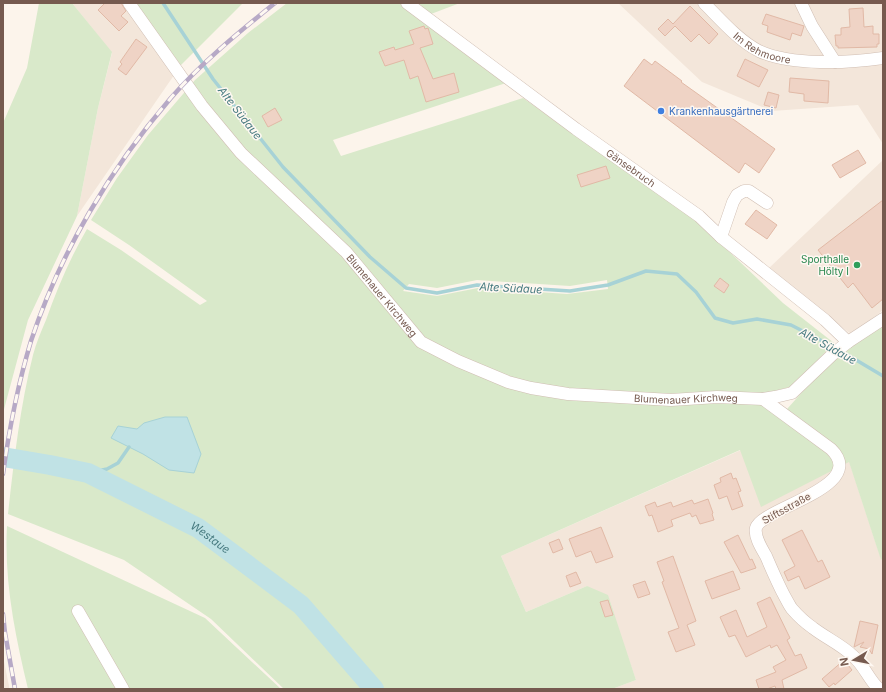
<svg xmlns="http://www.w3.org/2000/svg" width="886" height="692" font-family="Inter,sans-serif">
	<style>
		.residential { fill: #f3e6da }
		.green { fill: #d9e9ca; fill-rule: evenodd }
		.water { fill: #c0e2e5; stroke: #a7d2d6 }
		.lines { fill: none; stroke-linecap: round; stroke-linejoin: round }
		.stream { stroke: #a7d2d6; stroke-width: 3.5 }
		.river { stroke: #c0e2e5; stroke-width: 20 }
		.building { fill: #efd3c5; stroke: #e1b9a6 }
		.minor-casing { stroke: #d0beb3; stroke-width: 13 }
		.minor { stroke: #fff; stroke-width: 12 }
		.rail-casing { stroke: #b7a9c6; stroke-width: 4.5 }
		.rail { stroke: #fef8f2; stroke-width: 3; stroke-dasharray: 9; stroke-linecap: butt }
		.shop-dot { fill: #3f7fe0; stroke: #fef8f2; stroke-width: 1.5 }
		.leisure-dot { fill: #2e9e5b; stroke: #fef8f2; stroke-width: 1.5 }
		.labels { text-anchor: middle; stroke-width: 3; stroke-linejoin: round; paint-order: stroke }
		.street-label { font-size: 10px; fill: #765a4f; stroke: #fef8f2 }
		.shop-label { font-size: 10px; fill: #366cbe; stroke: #fef8f2; text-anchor: start }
		.leisure-label { font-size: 10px; fill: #27864d; stroke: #fef8f2; text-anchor: end }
		.water-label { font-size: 11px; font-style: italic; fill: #477b80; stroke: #fef8f2 }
	</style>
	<rect width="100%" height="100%" fill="#fcf4eb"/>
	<path class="residential" d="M72 3H132L181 65 77 216 98 108 112 53Z
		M618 3H883V144L858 105 772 111 702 82Z
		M883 160V310L852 335 768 269Z
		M741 450 836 469 849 461 881 559 883 558V689H612L636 680 627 654 587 586 526 612 501 556Z
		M3 656 9 686V689H3Z"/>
	<path class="green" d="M39 3H72L112 52 98 108 77 216 28 320 3 413V123L27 68Z
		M132 3H243L181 65Z
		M287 3H460L431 14 506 83 333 140 341 156 523 98 696 220 783 303 834 343 793 386 760 395 625 393 511 388 576 401 633 402H731L762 405 779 418 838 352 883 322V558L881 560 849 462 761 507 740 450 501 556 526 612 587 586 608 595 636 680 612 689H284L211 619 124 560 8 514C14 460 20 407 33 355 36 343 41 332 46 320 57 289 70 258 87 229L121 250 200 305 207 301 129 245 91 220 117 178 148 135 195 80 248 33ZM477 280 570 286 607 280 608 289 567 294 478 288 437 296 403 291 409 284 437 288Z
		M7 526 205 618 281 689H28C15 635 4 581 7 526Z"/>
	<path class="water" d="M165 417H187L201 454 194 473 169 470 143 454 111 438 118 426 137 429 144 423Z"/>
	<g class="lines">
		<path class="stream" d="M163 3 213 79 283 167 370 257 406 288 437 293 477 285 570 291 608 285 646 271 677 274 696 292 715 318 733 323 757 319 791 325 836 348
			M841 351 883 376
			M88 473 107 469 118 463 129 447"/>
		<path class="river" id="s1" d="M3 457 50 465 88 473 198 528 301 605 374 689"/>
	</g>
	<path class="building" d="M105 3H121L126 11 121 16 128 22 119 31 98 10Z
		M690 6 718 34 709 44 699 34 691 42 675 26 665 36 658 29 668 19 673 24Z
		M863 8 864 27 873 26V34H879V44H877V47L838 48V46H836L835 35H841V28L850 27 849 9Z
		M766 14 804 26 801 36 792 33 790 40 767 32 768 26 762 24Z
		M424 26 425 29 428 28 433 44 420 48 433 79 454 73 459 92 426 102 418 76 410 79 404 60 385 66 379 52 394 47 395 50 414 44 409 31Z
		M136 39 147 47 126 75 118 69 122 64 120 62Z
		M644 59 652 65 655 61 682 81 681 82 775 149 759 173 745 163 739 173 624 86Z
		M745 59 768 70 759 87 737 76Z
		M790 78 829 81 828 103 804 101V94L789 92Z
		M768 92 779 95 776 108 764 105Z
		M275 108 282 120 268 127 262 116Z
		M858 150 866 163 840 178 832 165Z
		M606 166 610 178 581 187 577 175Z
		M883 200V299L872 308 853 283 848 288 818 250Z
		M756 210 777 225 767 239 745 224Z
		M720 278 729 285 724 293 714 286Z
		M731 473 733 479 736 478 741 491 738 492 743 506 732 510 727 496 719 499 714 485 721 482 720 478Z
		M708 499 713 513 712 514 714 520 700 524 696 515 692 517 690 513 671 520 673 526 658 532 652 515 649 516 645 506 655 502 657 507 671 502 673 507 692 500 694 504Z
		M601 527 613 557 596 563 591 551 576 557 569 539Z
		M802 530 818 562 822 560 830 577 805 589 799 576 788 581 784 572 795 566 782 540Z
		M738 535 750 560 752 559 756 568 741 573 724 542Z
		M559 539 563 549 553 553 549 543Z
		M673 556 696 621 687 625 695 645 676 652 668 632 679 628 662 582 664 581 657 562Z
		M733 571 740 589 712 599 705 581Z
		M576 572 581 583 570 587 566 576Z
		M645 581 650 594 638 598 633 585Z
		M770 597 790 638 787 640 795 656 801 654 807 668 782 680 784 689H776L775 686 767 689H759L756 680 776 672 773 667 786 660 777 645 771 648 770 645 746 657 735 635 729 637 720 617 736 610 747 637 767 627 757 603Z
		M608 600 613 615 605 617 600 602Z
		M860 621 878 625 872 654 869 649 860 647 864 642 854 647Z
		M844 660 852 670 835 685 834 683 829 687 822 679Z"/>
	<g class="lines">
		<g class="minor-casing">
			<g id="minor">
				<path id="s2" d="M129 3 202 106 241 153 346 252 421 342 458 361 508 382 531 388 568 394 671 400 717 397 763 399 775 397 792 393 833 354 848 342 883 319"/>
				<path id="s3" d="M407 3 576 129 699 216 721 237 825 320 848 342"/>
				<path id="s4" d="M704 3C720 19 739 41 759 51 791 66 849 63 883 58"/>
				<path d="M801 3 812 26 835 62"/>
				<path d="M721 237 733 202 737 195 744 191H749L767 203"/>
				<path d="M763 399 831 449C870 487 761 508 756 528 754 537 762 549 766 556 772 570 778 584 785 597 788 602 790 607 793 610 799 617 806 623 813 628 826 638 842 645 853 656 864 665 869 680 879 689"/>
				<path d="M78 611 123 689"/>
			</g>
		</g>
		<use href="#minor" class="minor"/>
		<g class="rail-casing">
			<path id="rail" d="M3 474C9 430 18 384 31 341 60 253 110 169 170 99 201 63 239 32 275 3
				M3 614 5 633 15 689"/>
		</g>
		<use href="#rail" class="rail"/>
	</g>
	<circle class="shop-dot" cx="661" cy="111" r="4"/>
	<circle class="leisure-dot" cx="857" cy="265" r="4"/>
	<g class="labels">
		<g class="street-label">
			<text dy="4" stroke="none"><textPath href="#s4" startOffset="75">Im Rehmoore</textPath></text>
			<text dy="4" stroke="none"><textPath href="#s3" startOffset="278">Gänsebruch</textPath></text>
			<text dy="4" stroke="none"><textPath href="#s2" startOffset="388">Blumenauer Kirchweg</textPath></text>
			<text dy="4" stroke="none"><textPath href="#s2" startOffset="724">Blumenauer Kirchweg</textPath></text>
			<text transform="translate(786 508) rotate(-29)" y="4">Stiftsstraße</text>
		</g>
		<g class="shop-label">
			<text x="669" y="115">Krankenhausgärtnerei</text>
		</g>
		<g class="leisure-label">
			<text x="849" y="263">Sporthalle<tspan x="849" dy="12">Hölty I</tspan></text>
		</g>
		<g class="water-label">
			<text transform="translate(240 113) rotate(52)" y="4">Alte Südaue</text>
			<text transform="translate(511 288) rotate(3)" y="4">Alte Südaue</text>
			<text transform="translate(828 346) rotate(29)" y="4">Alte Südaue</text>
			<text dy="4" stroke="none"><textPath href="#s1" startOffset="225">Westaue</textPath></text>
		</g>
	</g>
	<rect width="886" height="692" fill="none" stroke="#765a4f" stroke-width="8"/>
	<g transform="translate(854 660) rotate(260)" stroke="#fef8f2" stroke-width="3" paint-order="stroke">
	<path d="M0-3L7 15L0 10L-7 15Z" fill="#765a4f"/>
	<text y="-6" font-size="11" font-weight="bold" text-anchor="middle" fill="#765a4f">N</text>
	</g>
</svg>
